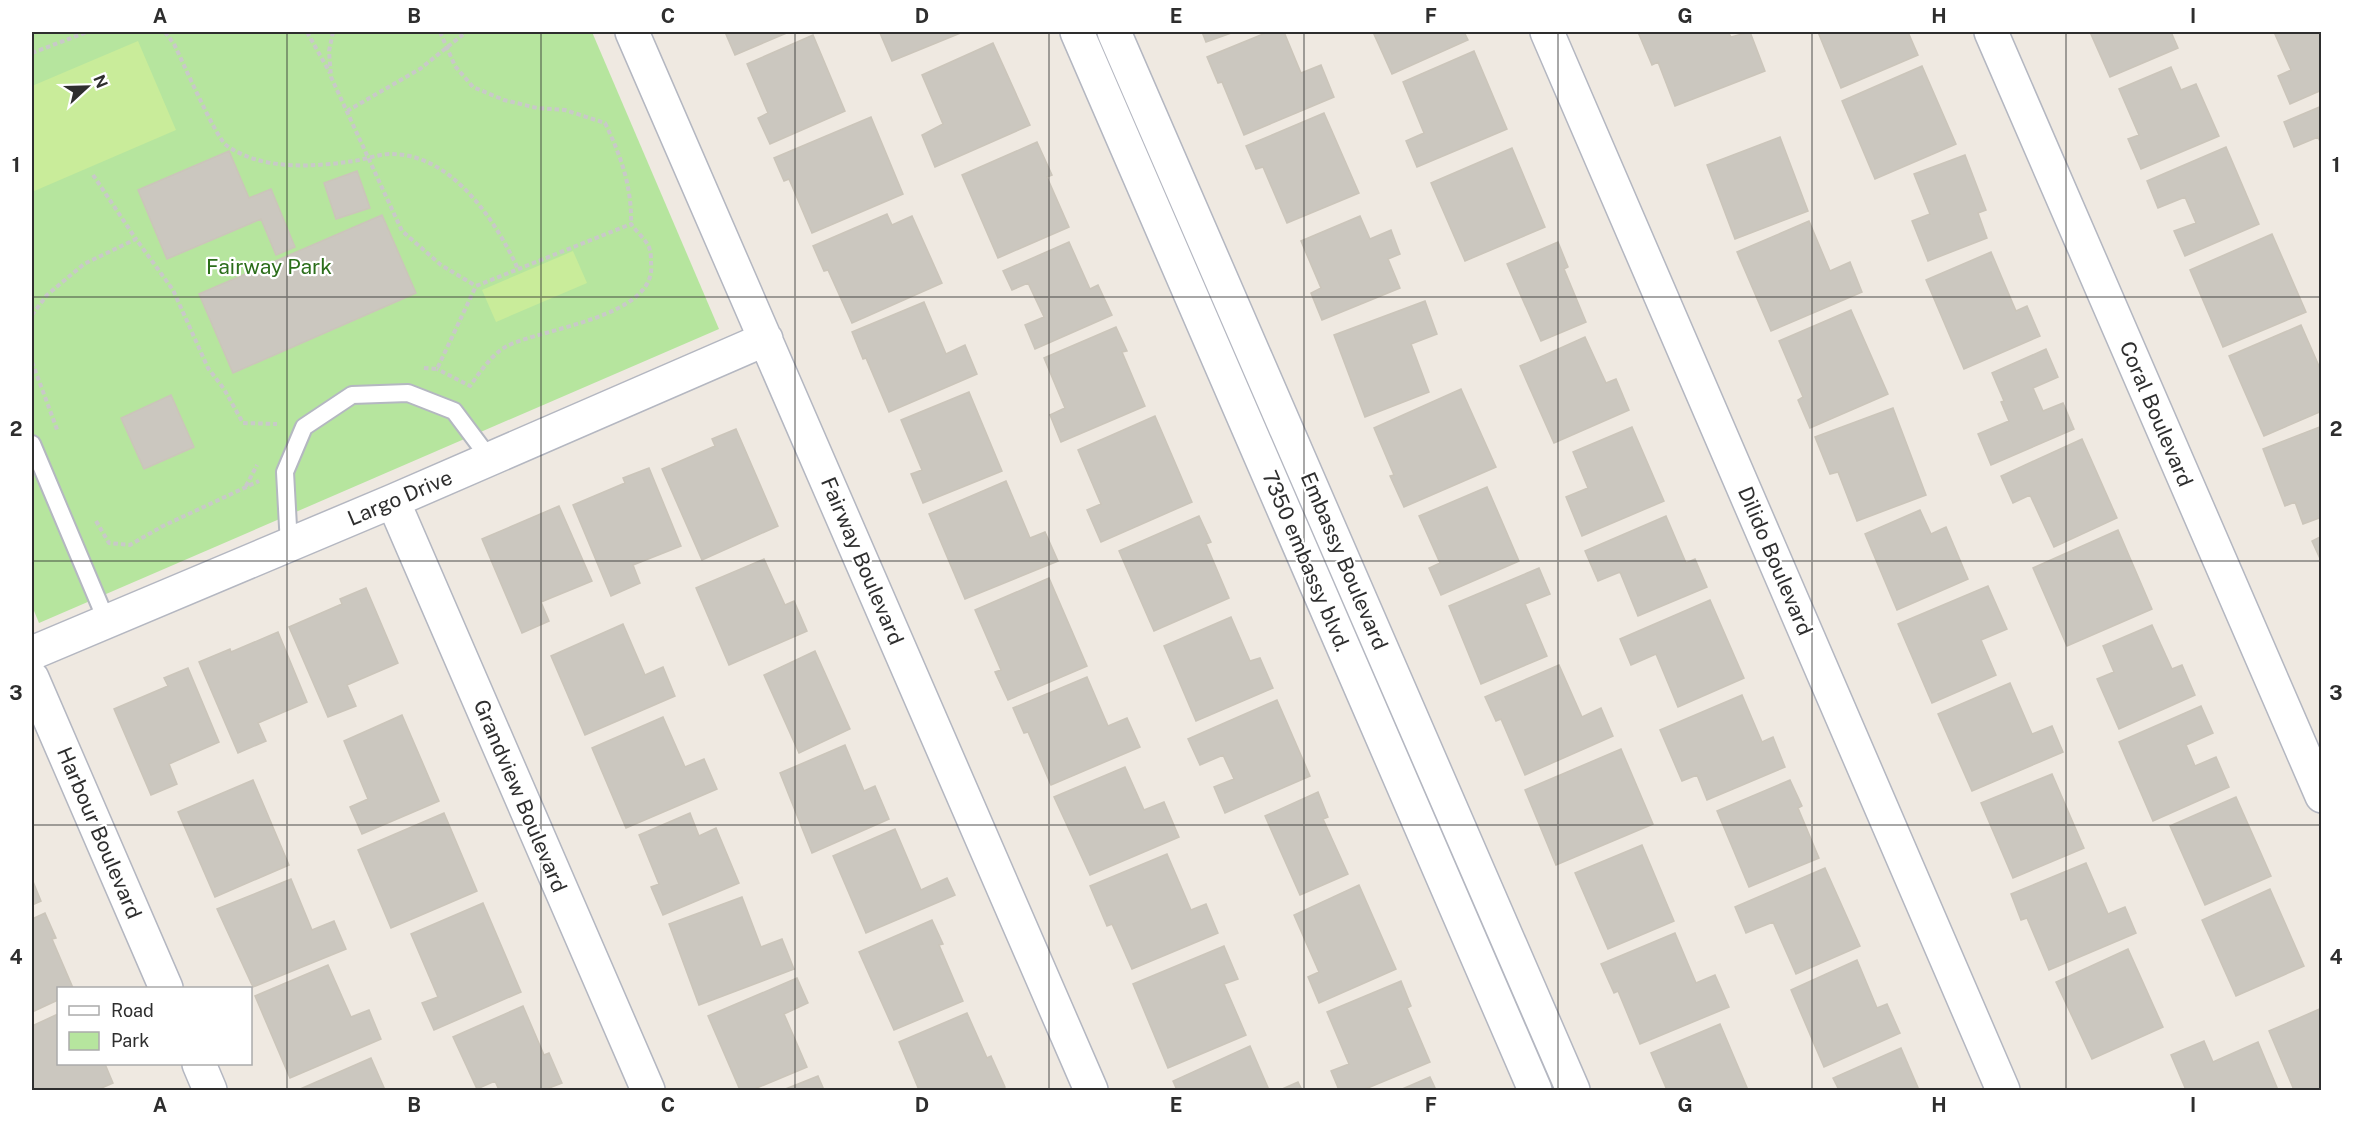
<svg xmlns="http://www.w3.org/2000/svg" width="2353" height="1122" font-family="'Public Sans',sans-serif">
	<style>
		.green { fill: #b6e59e }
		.pitch { fill: #c9ec9a }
		.building { fill: #cbc7bf; stroke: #cbc5ba; stroke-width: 1.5 }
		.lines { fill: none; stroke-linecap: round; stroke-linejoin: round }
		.service-casing { stroke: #b4b7c1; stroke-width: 20 }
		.minor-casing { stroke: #b4b7c1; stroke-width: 36 }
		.path { stroke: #c9c9c9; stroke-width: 4; stroke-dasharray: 4.5 3; stroke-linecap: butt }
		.service { stroke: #fff; stroke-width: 16 }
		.minor { stroke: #fff; stroke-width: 33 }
		.grid { fill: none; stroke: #2e2e2e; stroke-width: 1.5; stroke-opacity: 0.55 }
		.labels { text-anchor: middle; stroke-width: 4.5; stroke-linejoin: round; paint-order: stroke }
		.park-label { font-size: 21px; fill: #2c6e1b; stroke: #fff }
		.street-label { font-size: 21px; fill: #2e2e2e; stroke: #fff }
		.neatline { fill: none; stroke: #2e2e2e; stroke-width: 2 }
		.grid-label { font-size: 20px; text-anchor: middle; font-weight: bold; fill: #2e2e2e }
	</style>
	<rect width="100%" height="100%" fill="#efe9e1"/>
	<path class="green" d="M32 32H592L719 329 39 623 32 606Z"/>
	<path class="pitch" d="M138 41 176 130 32 192V86Z
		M573 251 587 283 496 322 482 290Z"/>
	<path class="building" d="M725 32H789L735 55Z
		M884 32H963L892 61 880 33Z
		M1202 32H1234L1206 42Z
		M1268 32H1284L1301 73 1321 65 1334 97 1244 135 1222 82 1218 83 1207 57Z
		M1373 32H1464L1468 40 1392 74Z
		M1638 32H1728L1731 37 1750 32 1765 71 1675 106 1658 62 1652 65Z
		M1818 32H1908L1918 55 1841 88Z
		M2090 32H2171L2178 48 2110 77Z
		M2274 32H2322V90L2290 104 2278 76 2291 70Z
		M813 35 845 111 770 144 758 118 768 113 747 64Z
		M993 43 1030 125 935 167 922 135 943 124 922 75Z
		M1474 51 1507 129 1417 167 1406 141 1424 133 1403 82Z
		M1922 66 1956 144 1875 179 1842 101Z
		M2171 67 2181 90 2196 84 2219 136 2141 169 2128 139 2139 135 2119 89Z
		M2322 106V146L2318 137 2294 147 2284 122Z
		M1324 113 1359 193 1287 223 1263 167 1256 169 1246 146Z
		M871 117 903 194 812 233 789 179 784 181 774 158Z
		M1780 137 1808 211 1735 239 1707 165Z
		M1037 142 1052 175 1047 177 1069 227 998 258 962 175Z
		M2226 147 2259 224 2185 256 2174 231 2196 223 2185 197 2158 208 2147 181Z
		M1512 148 1545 227 1465 261 1431 183Z
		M229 151 249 198 271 189 295 247 276 255 261 219 167 259 138 190Z
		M1965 155 1986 210 1978 213 1987 238 1928 261 1912 221 1930 214 1914 174Z
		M357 171 370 208 336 219 324 183Z
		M887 214 892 225 912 216 942 283 852 323 828 270 824 271 813 246Z
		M382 215 416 293 233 373 199 294Z
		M1360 216 1370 239 1391 230 1400 254 1388 259 1400 288 1322 320 1311 293 1321 288 1301 241Z
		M1809 221 1830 271 1850 262 1862 292 1771 331 1737 252Z
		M2272 234 2306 312 2223 347 2190 270Z
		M1069 242 1090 289 1098 285 1112 315 1035 349 1025 325 1044 317 1028 283 1012 290 1003 271Z
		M1558 242 1568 267 1564 269 1586 322 1541 341 1507 264Z
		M1991 252 2016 311 2027 306 2040 336 1964 369 1926 280Z
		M1425 301 1437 334 1411 344 1429 392 1365 417 1334 335Z
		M924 302 946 354 965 345 977 374 889 412 866 358 863 359 852 332Z
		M1851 310 1888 394 1810 428 1798 400 1803 397 1779 341Z
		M2301 325 2322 373V411L2264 436 2229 356Z
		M1116 327 1127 351 1122 352 1145 406 1061 442 1050 415 1065 408 1044 358Z
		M1585 337 1606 383 1616 379 1629 410 1554 443 1520 366Z
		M2046 349 2058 377 2033 388 2043 411 2063 403 2074 429 1991 465 1978 434 2009 421 2001 402 2004 401 1992 373Z
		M1461 389 1496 467 1404 507 1390 476 1394 475 1374 428Z
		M969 392 1002 471 923 503 911 474 922 470 901 420Z
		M171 395 194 447 144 469 121 418Z
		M1893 408 1926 495 1857 521 1838 472 1830 474 1815 437Z
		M1155 416 1192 502 1101 542 1087 510 1101 504 1078 450Z
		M2322 426V517L2303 524 2295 502 2285 506 2263 449Z
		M1632 427 1664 501 1582 536 1566 497 1588 488 1573 452Z
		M736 429 778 526 702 560 662 469 715 446 712 439Z
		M2082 439 2117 518 2054 547 2030 495 2013 503 2001 476Z
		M649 468 681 546 633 565 640 583 611 596 573 505 625 483 623 478Z
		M1006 481 1030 538 1045 532 1058 561 965 599 929 514Z
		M1487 487 1519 561 1441 595 1429 568 1440 563 1419 516Z
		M559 506 592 581 541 602 549 621 522 633 482 539Z
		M1920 510 1931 534 1946 527 1968 579 1897 610 1865 534Z
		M1199 516 1211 542 1206 544 1229 598 1154 631 1119 551Z
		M1666 516 1686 563 1695 559 1707 587 1638 616 1620 572 1598 581 1585 551Z
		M2118 530 2152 609 2067 646 2033 568Z
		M2322 536V563L2312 541Z
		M764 559 785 605 794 601 807 631 729 665 696 588Z
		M1539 568 1550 594 1525 604 1547 656 1481 684 1449 606Z
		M1049 578 1087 666 1008 700 995 672 1001 670 975 610Z
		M1988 586 2007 629 1981 640 1996 675 1932 703 1898 624Z
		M366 588 398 663 347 685 356 706 328 717 289 627 342 604 340 599Z
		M1710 600 1744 678 1678 707 1656 654 1631 665 1620 639Z
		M1231 617 1250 661 1260 658 1273 688 1196 721 1164 646Z
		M623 624 645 675 663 667 675 696 585 735 551 656Z
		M2152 625 2172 669 2182 665 2195 695 2119 729 2097 679 2114 672 2103 646Z
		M278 632 307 702 258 723 266 741 238 753 199 662 230 649 231 652Z
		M815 651 850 729 799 753 764 675Z
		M1559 665 1582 717 1601 708 1613 736 1525 775 1501 719 1496 721 1485 697Z
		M188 668 219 742 169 764 177 784 151 795 114 709 168 686 164 678Z
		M1087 677 1108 726 1127 718 1140 747 1051 785 1028 732 1024 733 1013 708Z
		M2010 683 2032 734 2052 726 2063 752 1972 791 1938 714Z
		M1742 695 1762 742 1773 737 1785 767 1707 800 1697 775 1682 781 1660 730Z
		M1277 700 1310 776 1225 813 1214 787 1234 779 1223 755 1200 765 1188 739Z
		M2201 706 2213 733 2186 745 2195 766 2216 757 2229 787 2153 821 2119 742Z
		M402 715 439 801 362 834 350 807 368 799 344 741Z
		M663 717 685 767 704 759 717 789 626 828 592 748Z
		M845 745 864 791 875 786 889 819 812 853 780 773Z
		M1621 749 1653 824 1556 865 1525 790Z
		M1125 767 1144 810 1164 802 1179 837 1090 875 1054 797Z
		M2052 774 2084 848 2013 878 1981 803Z
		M253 780 289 865 215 897 178 812Z
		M1790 780 1802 806 1798 808 1819 858 1749 887 1717 811Z
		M1318 792 1328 817 1323 819 1348 874 1300 895 1265 816Z
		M2236 797 2271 876 2205 905 2170 826Z
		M444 813 477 891 391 928 358 850Z
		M690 813 699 836 716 828 739 883 663 915 651 887 659 884 639 835Z
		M895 829 921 890 947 878 955 895 866 933 833 856Z
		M1642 845 1674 921 1608 949 1575 873Z
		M1167 854 1191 910 1206 904 1218 933 1132 969 1112 924 1107 926 1090 886Z
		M2086 863 2108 914 2125 907 2136 933 2049 970 2027 918 2021 920 2011 894Z
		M1825 868 1860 946 1796 974 1773 922 1746 933 1735 907Z
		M32 879 41 901 32 905Z
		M291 879 312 930 334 921 346 949 253 987 217 909Z
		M1359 885 1396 969 1319 1003 1308 977 1319 972 1294 915Z
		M2270 889 2304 966 2236 996 2202 920Z
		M742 897 761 947 782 939 794 969 699 1005 669 924Z
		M483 903 521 992 434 1030 422 1003 438 997 411 934Z
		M45 913 56 938 52 939 73 988H58V1000L32 1012V919Z
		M932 920 943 944 939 945 963 1001 894 1030 859 952Z
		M1675 933 1696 983 1715 975 1729 1007 1640 1044 1618 991 1614 993 1601 964Z
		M1224 946 1238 979 1224 984 1246 1035 1168 1068 1133 984Z
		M2128 949 2163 1027 2092 1059 2056 982Z
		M1857 960 1877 1008 1887 1004 1900 1033 1824 1067 1791 990Z
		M328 965 351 1017 369 1010 381 1039 290 1078 255 996Z
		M797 978 808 1003 784 1014 807 1067 752 1090H740L708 1016Z
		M1401 981 1411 1006 1407 1008 1430 1062 1363 1090H1339L1331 1071 1349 1064 1327 1012Z
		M523 1006 544 1055 549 1053 562 1083 544 1090H499L495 1081 477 1089 453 1037Z
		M2322 1008V1090H2294L2269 1031Z
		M967 1013 987 1058 991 1056 1005 1087 997 1090H919L899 1042Z
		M58 1014V1064H105L113 1083 97 1090H32V1026Z
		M1720 1024 1748 1090H1667L1651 1053Z
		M2204 1041 2213 1062 2258 1042 2278 1090H2186L2171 1055Z
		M1250 1046 1269 1090H1177L1173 1081Z
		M1901 1048 1919 1090H1839L1833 1078Z
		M371 1058 385 1090H298Z
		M818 1076 824 1090H783Z
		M1430 1077 1436 1090H1400Z
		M1298 1082 1302 1090H1280Z"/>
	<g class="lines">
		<g class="service-casing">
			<path id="service" d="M32 444 107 622
				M289 545 285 472 304 427 352 395 408 393 454 411 490 459"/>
		</g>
		<g class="minor-casing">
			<path id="minor" d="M632 32 1091 1090
				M1077 32 1535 1090
				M1114 32 1573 1090
				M1547 32 2003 1090
				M1991 32 2322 796
				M393 501 648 1090
				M32 653 393 501 766 339
				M32 678 166 988
				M199 1064 210 1090"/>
		</g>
		<path class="path" d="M165 32 174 44C183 62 215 136 226 145 262 171 313 167 354 161 367 159 382 153 394 154 453 156 496 221 518 269
			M307 32 330 73
			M333 32 329 51 331 77 402 231 441 265 476 286
			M440 32 455 66 473 87 504 100 537 108 565 110 605 123C621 156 632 187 631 224
			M32 53 87 32
			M347 111 420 69 466 32
			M93 175 136 239
			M32 315 47 295 84 264 136 239 173 290 208 368 224 389 243 423 277 424
			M32 362 58 432
			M424 368 437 369 476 286 631 224C636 231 644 238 648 245 651 250 651 258 651 263 658 317 543 328 507 346 492 354 480 372 470 386L437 369
			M246 486 257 465
			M96 521 109 543 130 545 163 526 259 481"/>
		<use href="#service" class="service"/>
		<use href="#minor" class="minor"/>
	</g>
	<path class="grid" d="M287 32V1090M541 32V1090M795 32V1090M1049 32V1090M1304 32V1090M1558 32V1090M1812 32V1090M2066 32V1090M32 297H2322M32 561H2322M32 825H2322"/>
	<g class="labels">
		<g class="park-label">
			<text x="269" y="274">Fairway Park</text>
		</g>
		<g class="street-label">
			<text transform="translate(2156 414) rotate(67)" y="7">Coral Boulevard</text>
			<text transform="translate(400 498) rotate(-23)" y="7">Largo Drive</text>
			<text transform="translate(862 561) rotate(67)" y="7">Fairway Boulevard</text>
			<text transform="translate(1306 561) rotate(67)" y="7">7350 embassy blvd.</text>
			<text transform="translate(1344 561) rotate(67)" y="7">Embassy Boulevard</text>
			<text transform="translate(1775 561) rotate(67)" y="7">Dilido Boulevard</text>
			<text transform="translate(520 796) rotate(67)" y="7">Grandview Boulevard</text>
			<text transform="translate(99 833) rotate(67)" y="7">Harbour Boulevard</text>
		</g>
	</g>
	<rect width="2353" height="1122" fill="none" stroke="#ffffff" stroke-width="66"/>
	<rect x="57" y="987" width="195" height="78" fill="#ffffff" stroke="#ababab" stroke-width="1.5"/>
	<rect x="69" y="1006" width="30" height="9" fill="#ffffff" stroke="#ababab" stroke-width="1.5"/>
	<text x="111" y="1017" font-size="18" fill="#2e2e2e">Road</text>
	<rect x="69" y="1032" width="30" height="18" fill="#b6e59e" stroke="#ababab" stroke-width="1.5"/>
	<text x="111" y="1047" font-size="18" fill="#2e2e2e">Park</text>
	<g transform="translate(87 87) rotate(68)" stroke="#ffffff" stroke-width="4.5" paint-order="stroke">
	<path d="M0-4.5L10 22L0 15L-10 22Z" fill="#2e2e2e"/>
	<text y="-9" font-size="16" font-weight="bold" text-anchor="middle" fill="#2e2e2e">N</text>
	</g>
	<rect x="33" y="33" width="2287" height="1056" class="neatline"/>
	<g class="grid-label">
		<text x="160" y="23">A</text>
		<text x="414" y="23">B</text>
		<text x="668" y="23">C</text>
		<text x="922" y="23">D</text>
		<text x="1176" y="23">E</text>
		<text x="1431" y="23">F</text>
		<text x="1685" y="23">G</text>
		<text x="1939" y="23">H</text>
		<text x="2193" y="23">I</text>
		<text x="16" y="172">1</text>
		<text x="2336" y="172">1</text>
		<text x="16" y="436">2</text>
		<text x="2336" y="436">2</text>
		<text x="16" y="700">3</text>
		<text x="2336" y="700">3</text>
		<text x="16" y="964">4</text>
		<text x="2336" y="964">4</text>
		<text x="160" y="1112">A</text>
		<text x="414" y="1112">B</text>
		<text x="668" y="1112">C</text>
		<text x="922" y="1112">D</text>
		<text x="1176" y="1112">E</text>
		<text x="1431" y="1112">F</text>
		<text x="1685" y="1112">G</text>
		<text x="1939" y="1112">H</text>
		<text x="2193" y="1112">I</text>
	</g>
</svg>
